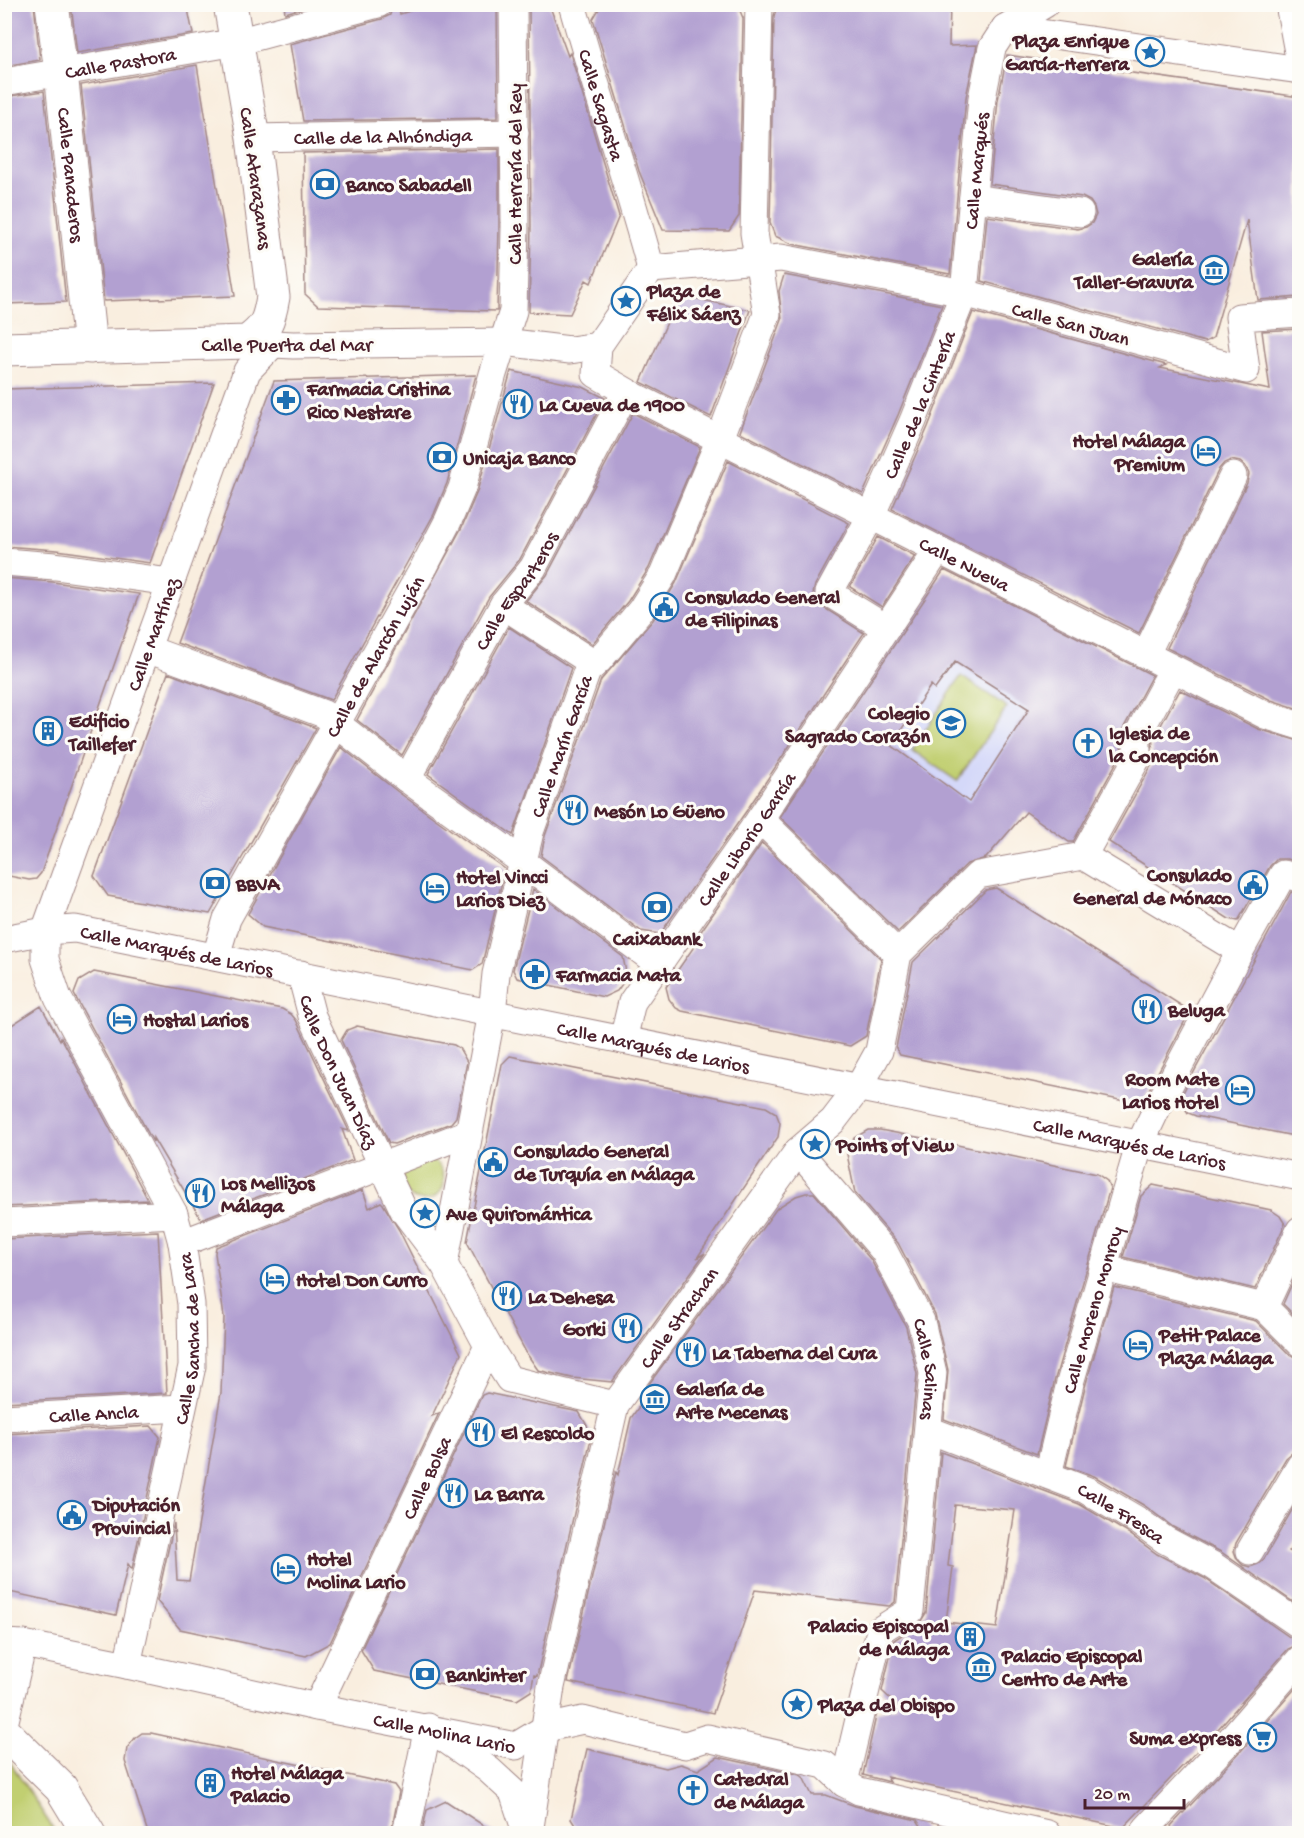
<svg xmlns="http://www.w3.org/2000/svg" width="1304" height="1838" font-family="'Gochi Hand',sans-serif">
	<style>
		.built { fill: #d4d8f9 }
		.green { fill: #c1cf71; stroke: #86774e; stroke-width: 1.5 }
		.building { fill: #b2a0d1; fill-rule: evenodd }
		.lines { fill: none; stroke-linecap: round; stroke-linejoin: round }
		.pedestrian-casing { stroke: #a28685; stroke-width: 29 }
		.minor-casing { stroke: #a28685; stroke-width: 35 }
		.tertiary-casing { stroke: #a28685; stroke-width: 35 }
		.pedestrian { stroke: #fff; stroke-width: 27 }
		.minor { stroke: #fff; stroke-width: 33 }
		.tertiary { stroke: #fff; stroke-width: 33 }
		.labels { text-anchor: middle; stroke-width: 6; stroke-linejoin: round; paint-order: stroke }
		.poi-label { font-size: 20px; font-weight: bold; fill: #4a1f2b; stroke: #fdfcf7; text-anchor: start }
		.street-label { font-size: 20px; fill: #4a1f2b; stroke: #fdfcf7 }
	</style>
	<rect width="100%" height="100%" fill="#fdfcf7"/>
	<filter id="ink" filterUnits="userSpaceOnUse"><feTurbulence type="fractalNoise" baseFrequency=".0167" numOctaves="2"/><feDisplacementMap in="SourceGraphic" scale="12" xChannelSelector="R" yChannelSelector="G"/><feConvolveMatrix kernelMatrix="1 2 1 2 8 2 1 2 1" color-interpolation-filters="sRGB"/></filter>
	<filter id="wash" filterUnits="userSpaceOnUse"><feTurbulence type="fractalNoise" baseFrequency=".008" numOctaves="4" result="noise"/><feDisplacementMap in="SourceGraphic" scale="24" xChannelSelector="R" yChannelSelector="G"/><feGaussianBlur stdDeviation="1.35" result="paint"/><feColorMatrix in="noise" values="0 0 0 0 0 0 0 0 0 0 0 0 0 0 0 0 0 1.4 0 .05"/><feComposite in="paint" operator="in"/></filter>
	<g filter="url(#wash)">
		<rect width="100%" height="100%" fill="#f9eedf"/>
		<path class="built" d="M908 622 949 658 1037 697 972 804 823 782 809 772Z"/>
		<path class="green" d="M961 676 1007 707 957 781 912 750Z
			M426 1158C435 1161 441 1165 443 1174 452 1208 392 1211 404 1169Z
			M4 1753 56 1833H5Z"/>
		<g id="blocks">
			<path class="building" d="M4 4H34L40 60 4 66Z
				M71 4H187L193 34 77 53Z
				M284 4H316L285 13Z
				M393 4H398L400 14 432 4H497L498 118 303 121 290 44 382 19 390 15Z
				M529 4H549L568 56 570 53 619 216 591 283 586 280 570 314 529 312 531 227Z
				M602 4H737L743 18 739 216 729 231 663 230 639 171 593 19Z
				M778 4H950L949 46 977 45 966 97 950 274 792 244 775 236 770 223 774 16Z
				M1007 55 1299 97V297L1258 300 1247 220 1213 338 1205 342 981 281 987 216 1078 229 1086 227 1092 223 1096 215 1094 207 1090 201 1082 197 990 184 998 100Z
				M197 65 235 296 104 301 81 85Z
				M44 91 66 302 4 304V97Z
				M499 149V227L497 311 318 306 305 294 303 153Z
				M784 275 942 305 898 415 863 494 740 432 782 320 779 291Z
				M679 295 750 310 711 417 641 382Z
				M973 312 1166 365 1160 368 1270 390 1262 331 1299 329V709L1271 700 1167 648 1247 483 1249 474 1246 467 1240 462 1231 460 1224 463 1219 469 1139 633 892 509 928 427Z
				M511 371 583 387 605 398 520 559 489 597 402 755 357 720 462 527 477 492Z
				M476 375 447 483 434 514 331 700 177 643 274 381Z
				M214 383 150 563 57 550 4 546V389Z
				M633 413 700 447 649 568 628 601 592 644 526 601 547 575Z
				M728 461 849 523 815 585 813 594 816 601 821 606 864 633 747 810 660 934 641 931 541 856 545 836 601 680 653 620 676 583Z
				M878 537 915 556 882 607 850 587Z
				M944 570 1152 675 1123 729 1121 754 1073 842H1069L1026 812 986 858 967 864 898 932 780 817ZM955 662 1029 709 969 802 891 745 931 685 935 689Z
				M4 578 53 582 139 594 41 873 36 879 29 880 4 875Z
				M509 627 571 668 513 835 428 774Z
				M168 673 316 728 210 914 108 896 94 876Z
				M1180 690 1258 729 1299 741V862L1287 859H1277L1270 866 1238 921 1229 919 1109 842 1151 766 1153 740Z
				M341 747 398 792 505 869 482 964 473 970 263 927 248 914Z
				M762 843 881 959 866 1036 850 1046 682 1011 676 1008 669 999 666 987 698 941 695 940Z
				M996 888 1190 1011 1143 1101 1134 1103 900 1055 896 1048 913 962 986 890Z
				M533 889 623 957 627 977 617 991 604 997 517 978 513 970Z
				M1291 892 1299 893V1137L1196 1116 1188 1113 1179 1100Z
				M94 972 282 1009 291 1014 296 1020 349 1131 342 1129 353 1160 201 1219 153 1138V1142L74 994 79 981Z
				M41 1006 60 1040 61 1037 148 1200 4 1207V1030Z
				M357 1026 454 1045 459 1048 467 1062 456 1117 451 1123 394 1144 389 1143 341 1040 347 1030Z
				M510 1056 766 1107 776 1113 780 1123 778 1137 697 1258 705 1253 612 1382 572 1378 538 1370 527 1354 467 1242 502 1064Z
				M868 1130H880L933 1140 1097 1174 1107 1181 1110 1188 1055 1379 1037 1454 944 1419 948 1370 935 1314 898 1243 855 1193 847 1154 854 1138Z
				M1153 1185 1271 1210 1280 1216 1285 1224 1255 1289 1123 1257 1141 1196Z
				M363 1190 369 1208 381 1202 383 1204 399 1230 461 1354 432 1416 439 1413 330 1643 306 1656 180 1629 157 1601 174 1523 177 1580 189 1581 221 1393 224 1317 215 1253 216 1247Z
				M806 1193H814L871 1260 906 1327 917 1374 895 1602 889 1606 755 1590 713 1713 568 1682 616 1472 618 1475 631 1418 654 1385 649 1384 777 1208 796 1196Z
				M158 1231 167 1393 4 1402V1239Z
				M1299 1268V1320L1283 1304Z
				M1114 1287 1256 1321 1289 1354 1299 1358V1450L1292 1453 1286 1458 1236 1543 1234 1551 1237 1559 1243 1565 1250 1567 1258 1564 1264 1559 1299 1498V1535L1289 1551 1299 1556V1606L1221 1552 1173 1527 1145 1506 1094 1476 1066 1466 1085 1387Z
				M487 1393 579 1412 592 1434 537 1676 534 1675 531 1691 517 1700 374 1671 361 1650 482 1395Z
				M151 1426 160 1437 132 1569 128 1564 116 1615 9 1592 4 1512V1434Z
				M941 1452 1079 1504 1128 1533 1157 1554 1204 1578 1291 1638 1299 1641V1644L1288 1649 1218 1729 1123 1828 887 1777 890 1782 863 1775 877 1712 899 1707 882 1691 894 1640 919 1624 926 1613ZM955 1505 1015 1510 997 1628 946 1622 953 1567 948 1566Z
				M1299 1684V1833H1174L1171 1826 1241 1751Z
				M142 1733H151L394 1785 399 1792 391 1833H148L125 1761 127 1748 135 1738Z
				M587 1749 666 1768 681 1764 698 1770 718 1757 800 1775 803 1777 812 1795H826L855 1806 917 1820 926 1833H580L571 1819Z
				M446 1801 495 1833H422L427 1810Z"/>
		</g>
	</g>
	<g filter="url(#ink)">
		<use href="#blocks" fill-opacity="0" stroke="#a28685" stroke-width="1.5"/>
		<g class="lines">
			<g class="pedestrian-casing">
				<g id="pedestrian">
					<path id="s1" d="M572 4C597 93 627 180 651 269"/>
					<path d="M1289 4 1300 63"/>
					<path d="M1005 28 1045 4"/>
					<path id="s2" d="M4 82 237 42 378 4"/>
					<path id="s3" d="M253 138 515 133"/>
					<path d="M973 198 1080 213"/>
					<path id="s4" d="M1300 313 1239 317 1246 370 964 293 781 258 651 269 598 346 596 374 634 396 1265 715 1300 726"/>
					<path d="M255 343 293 345 504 342 570 350 598 346"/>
					<path d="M4 562 55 566 170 582"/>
					<path d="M503 605 585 658 593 665"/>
					<path id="s5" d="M886 628 829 593 871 516 913 421 964 293 982 98 992 48 1005 28 1300 70"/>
					<path d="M147 649 324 714 407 779 523 862 660 965"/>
					<path d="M1146 654 1233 476"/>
					<path id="s6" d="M407 779 503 605 533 568 626 392"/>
					<path d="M760 819 898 954"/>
					<path d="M1083 856 1240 951"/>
					<path id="s7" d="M4 939 45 931 75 929 1300 1177"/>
					<path id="s8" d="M216 956 227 919 424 567 448 521 462 488 493 374 513 311 515 227 513 4"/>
					<path id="s9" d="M301 974 312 1016 404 1211 444 1264 488 1346 509 1379 615 1405"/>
					<path id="s10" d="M623 1040 632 1002 760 819 938 550"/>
					<path id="s11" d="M798 1151 884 1251 921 1321 933 1373 910 1611 880 1630 844 1783"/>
					<path d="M4 1223 174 1214"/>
					<path d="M182 1243 468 1133"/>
					<path id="s12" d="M444 1264 492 1013 496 974 530 832 587 671 599 660 641 610 663 575 720 439 767 314 754 233 759 4"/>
					<path d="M1103 1268 1264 1307"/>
					<path d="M1264 1307 1300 1230"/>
					<path d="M1264 1307 1300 1343"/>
					<path id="s13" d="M4 1418 182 1408"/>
					<path id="s14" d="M929 1430 1086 1490 1137 1520 1165 1540 1212 1565 1300 1625"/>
					<path id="s15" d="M1048 1475 1070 1383 1139 1146 1157 1108 1240 951 1283 874 1300 878"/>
					<path d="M1250 1551 1300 1466"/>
					<path id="s16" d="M4 1643 23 1644 127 1665 317 1707 516 1746 546 1728 583 1720 685 1745 707 1738 825 1765 844 1783 859 1791 1047 1834"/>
					<path id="s17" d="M127 1665 192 1366 191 1304 182 1243 174 1214 58 998 45 959V931L247 371 273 344"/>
					<path id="s18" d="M317 1707 488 1346"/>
					<path d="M4 1725 23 1644"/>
					<path d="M406 1834 428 1727 489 1770 513 1792 526 1832"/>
					<path id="s19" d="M529 1834 551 1687 615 1405 798 1151 833 1121 859 1087 879 1051 898 954 978 875 1083 856 1137 758V736L1173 669"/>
					<path d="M1145 1834 1146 1829 1230 1740 1300 1659"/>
				</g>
			</g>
			<g class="minor-casing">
				<g id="minor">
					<path id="s20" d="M52 4 61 72 90 347"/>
					<path d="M4 1732 61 1788 89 1834"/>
				</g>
			</g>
			<g class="tertiary-casing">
				<path id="tertiary" d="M4 349 247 342C267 328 269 320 273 297L253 138 230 4"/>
			</g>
			<use href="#pedestrian" class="pedestrian"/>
			<use href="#minor" class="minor"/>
			<use href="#tertiary" class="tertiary"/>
		</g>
	</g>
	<defs>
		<g id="sight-ring" transform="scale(1.5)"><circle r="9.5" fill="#fdfcf7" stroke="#1f6fb2" stroke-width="1.5"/><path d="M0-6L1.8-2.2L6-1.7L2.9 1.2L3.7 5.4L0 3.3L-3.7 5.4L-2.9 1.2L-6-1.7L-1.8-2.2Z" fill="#1f6fb2"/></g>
		<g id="bank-ring" transform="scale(1.5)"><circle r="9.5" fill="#fdfcf7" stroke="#1f6fb2" stroke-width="1.5"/><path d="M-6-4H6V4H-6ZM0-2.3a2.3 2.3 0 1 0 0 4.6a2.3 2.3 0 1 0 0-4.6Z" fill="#1f6fb2"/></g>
		<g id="museum-ring" transform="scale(1.5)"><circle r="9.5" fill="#fdfcf7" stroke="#1f6fb2" stroke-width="1.5"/><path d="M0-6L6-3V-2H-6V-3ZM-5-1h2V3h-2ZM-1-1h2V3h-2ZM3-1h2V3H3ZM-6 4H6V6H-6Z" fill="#1f6fb2"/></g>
		<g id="pharmacy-ring" transform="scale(1.5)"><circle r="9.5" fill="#fdfcf7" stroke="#1f6fb2" stroke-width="1.5"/><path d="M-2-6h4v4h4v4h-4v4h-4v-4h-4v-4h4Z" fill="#1f6fb2"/></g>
		<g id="restaurant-ring" transform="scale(1.5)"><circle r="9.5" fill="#fdfcf7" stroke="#1f6fb2" stroke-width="1.5"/><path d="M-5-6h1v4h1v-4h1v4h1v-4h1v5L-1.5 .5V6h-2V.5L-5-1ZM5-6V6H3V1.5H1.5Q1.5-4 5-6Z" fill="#1f6fb2"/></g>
		<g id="hotel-ring" transform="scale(1.5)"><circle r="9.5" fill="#fdfcf7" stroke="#1f6fb2" stroke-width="1.5"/><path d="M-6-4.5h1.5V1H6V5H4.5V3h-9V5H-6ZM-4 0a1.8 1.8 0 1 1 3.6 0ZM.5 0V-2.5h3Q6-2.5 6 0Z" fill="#1f6fb2"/></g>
		<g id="civic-ring" transform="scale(1.5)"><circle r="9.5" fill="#fdfcf7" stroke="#1f6fb2" stroke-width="1.5"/><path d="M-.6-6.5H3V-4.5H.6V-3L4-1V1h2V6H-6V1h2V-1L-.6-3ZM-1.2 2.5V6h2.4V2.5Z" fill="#1f6fb2"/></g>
		<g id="school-ring" transform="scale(1.5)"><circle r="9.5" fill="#fdfcf7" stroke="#1f6fb2" stroke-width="1.5"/><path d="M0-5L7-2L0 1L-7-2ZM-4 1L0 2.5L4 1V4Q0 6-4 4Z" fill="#1f6fb2"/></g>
		<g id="building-ring" transform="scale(1.5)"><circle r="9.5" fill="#fdfcf7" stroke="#1f6fb2" stroke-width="1.5"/><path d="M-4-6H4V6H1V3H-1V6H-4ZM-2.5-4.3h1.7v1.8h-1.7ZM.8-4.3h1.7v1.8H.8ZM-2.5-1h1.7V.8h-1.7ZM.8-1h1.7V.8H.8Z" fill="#1f6fb2"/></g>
		<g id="church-ring" transform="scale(1.5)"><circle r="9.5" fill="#fdfcf7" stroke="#1f6fb2" stroke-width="1.5"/><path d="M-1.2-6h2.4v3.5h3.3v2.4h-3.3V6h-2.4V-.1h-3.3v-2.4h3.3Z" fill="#1f6fb2"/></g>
		<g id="supermarket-ring" transform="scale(1.5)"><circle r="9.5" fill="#fdfcf7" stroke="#1f6fb2" stroke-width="1.5"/><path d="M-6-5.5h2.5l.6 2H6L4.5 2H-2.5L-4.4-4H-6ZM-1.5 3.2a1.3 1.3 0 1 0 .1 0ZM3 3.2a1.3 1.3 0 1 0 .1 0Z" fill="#1f6fb2"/></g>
	</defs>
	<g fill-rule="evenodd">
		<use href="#sight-ring" x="1150" y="52"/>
		<use href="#bank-ring" x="325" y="184"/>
		<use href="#museum-ring" x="1214" y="270"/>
		<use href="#sight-ring" x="626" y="301"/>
		<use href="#pharmacy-ring" x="286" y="400"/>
		<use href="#restaurant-ring" x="518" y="404"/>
		<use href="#hotel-ring" x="1206" y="451"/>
		<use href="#bank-ring" x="442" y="457"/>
		<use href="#civic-ring" x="664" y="607"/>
		<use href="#school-ring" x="951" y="723"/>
		<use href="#building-ring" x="48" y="731"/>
		<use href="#church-ring" x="1088" y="743"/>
		<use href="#restaurant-ring" x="573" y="810"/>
		<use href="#bank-ring" x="215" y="883"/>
		<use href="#civic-ring" x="1253" y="885"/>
		<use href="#hotel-ring" x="435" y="888"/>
		<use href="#bank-ring" x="657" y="907"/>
		<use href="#pharmacy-ring" x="535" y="974"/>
		<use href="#restaurant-ring" x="1147" y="1009"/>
		<use href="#hotel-ring" x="122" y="1019"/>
		<use href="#hotel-ring" x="1240" y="1090"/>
		<use href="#sight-ring" x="815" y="1144"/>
		<use href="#civic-ring" x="493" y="1162"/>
		<use href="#restaurant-ring" x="200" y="1193"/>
		<use href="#sight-ring" x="425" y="1213"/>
		<use href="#hotel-ring" x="275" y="1279"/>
		<use href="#restaurant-ring" x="507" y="1296"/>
		<use href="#restaurant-ring" x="627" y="1328"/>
		<use href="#hotel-ring" x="1138" y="1345"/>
		<use href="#restaurant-ring" x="691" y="1352"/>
		<use href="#museum-ring" x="655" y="1399"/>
		<use href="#restaurant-ring" x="480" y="1432"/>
		<use href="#restaurant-ring" x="453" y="1493"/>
		<use href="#civic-ring" x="72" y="1515"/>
		<use href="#hotel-ring" x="286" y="1569"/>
		<use href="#building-ring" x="970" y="1637"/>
		<use href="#museum-ring" x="981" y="1667"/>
		<use href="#bank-ring" x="425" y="1674"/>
		<use href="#sight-ring" x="797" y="1704"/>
		<use href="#supermarket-ring" x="1262" y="1737"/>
		<use href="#building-ring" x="210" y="1783"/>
		<use href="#church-ring" x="693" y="1790"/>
	</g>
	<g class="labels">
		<g class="poi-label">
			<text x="1129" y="47" text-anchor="end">Plaza Enrique<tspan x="1129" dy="23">García-Herrera</tspan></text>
			<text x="346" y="191">Banco Sabadell</text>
			<text x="1193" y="265" text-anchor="end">Galería<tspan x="1193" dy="23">Taller-Gravura</tspan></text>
			<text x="647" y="297">Plaza de<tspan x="647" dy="23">Félix Sáenz</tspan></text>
			<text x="307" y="395">Farmacia Cristina<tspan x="307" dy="23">Rico Nestare</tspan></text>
			<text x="539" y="411">La Cueva de 1900</text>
			<text x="1185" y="447" text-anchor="end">Hotel Málaga<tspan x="1185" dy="23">Premium</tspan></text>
			<text x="463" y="464">Unicaja Banco</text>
			<text x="685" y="603">Consulado General<tspan x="685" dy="23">de Filipinas</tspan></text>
			<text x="930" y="719" text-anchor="end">Colegio<tspan x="930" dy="23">Sagrado Corazón</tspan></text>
			<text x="69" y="727">Edificio<tspan x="69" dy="23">Taillefer</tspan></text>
			<text x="1109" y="739">Iglesia de<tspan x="1109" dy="23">la Concepción</tspan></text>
			<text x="594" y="817">Mesón Lo Güeno</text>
			<text x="1232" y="881" text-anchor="end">Consulado<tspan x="1232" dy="23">General de Mónaco</tspan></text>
			<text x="456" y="883">Hotel Vincci<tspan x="456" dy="23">Larios Diez</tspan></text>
			<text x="236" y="890">BBVA</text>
			<text x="657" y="945" text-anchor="middle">Caixabank</text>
			<text x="556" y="981">Farmacia Mata</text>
			<text x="1168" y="1016">Beluga</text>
			<text x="143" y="1026">Hostal Larios</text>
			<text x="1219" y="1085" text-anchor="end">Room Mate<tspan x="1219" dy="23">Larios Hotel</tspan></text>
			<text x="836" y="1151">Points of View</text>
			<text x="514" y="1157">Consulado General<tspan x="514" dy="23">de Turquía en Málaga</tspan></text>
			<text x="221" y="1189">Los Mellizos<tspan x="221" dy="23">Málaga</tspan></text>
			<text x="446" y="1220">Ave Quiromántica</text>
			<text x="296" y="1286">Hotel Don Curro</text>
			<text x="528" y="1303">La Dehesa</text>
			<text x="606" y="1335" text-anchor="end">Gorki</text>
			<text x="1159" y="1341">Petit Palace<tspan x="1159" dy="23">Plaza Málaga</tspan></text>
			<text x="712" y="1359">La Taberna del Cura</text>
			<text x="676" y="1395">Galería de<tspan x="676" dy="23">Arte Mecenas</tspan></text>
			<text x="501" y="1439">El Rescoldo</text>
			<text x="474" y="1500">La Barra</text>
			<text x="93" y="1511">Diputación<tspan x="93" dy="23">Provincial</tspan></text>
			<text x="307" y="1565">Hotel<tspan x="307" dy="23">Molina Lario</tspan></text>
			<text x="949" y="1632" text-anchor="end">Palacio Episcopal<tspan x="949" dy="23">de Málaga</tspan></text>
			<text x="1002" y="1662">Palacio Episcopal<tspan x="1002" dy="23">Centro de Arte</tspan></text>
			<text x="446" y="1681">Bankinter</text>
			<text x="818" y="1711">Plaza del Obispo</text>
			<text x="1241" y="1744" text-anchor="end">Suma express</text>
			<text x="231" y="1779">Hotel Málaga<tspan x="231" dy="23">Palacio</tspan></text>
			<text x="714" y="1785">Catedral<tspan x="714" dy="23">de Málaga</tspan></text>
		</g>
		<g class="street-label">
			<text dy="7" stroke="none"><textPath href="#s2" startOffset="118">Calle Pastora</textPath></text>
			<text dy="7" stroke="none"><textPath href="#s1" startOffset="105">Calle Sagasta</textPath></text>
			<text dy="7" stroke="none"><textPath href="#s3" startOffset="130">Calle de la Alhóndiga</textPath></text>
			<text dy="7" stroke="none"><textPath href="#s5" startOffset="519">Calle Marqués</textPath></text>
			<text transform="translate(514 174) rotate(-90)" y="7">Calle Herrería del Rey</text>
			<text dy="7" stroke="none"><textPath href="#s20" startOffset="172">Calle Panaderos</textPath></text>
			<text transform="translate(257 178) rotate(82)" y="7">Calle Atarazanas</text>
			<text transform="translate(1071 323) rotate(15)" y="7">Calle San Juan</text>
			<text x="287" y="351">Calle Puerta del Mar</text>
			<text dy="7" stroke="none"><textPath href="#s5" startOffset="276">Calle de la Cintería</textPath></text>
			<text dy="7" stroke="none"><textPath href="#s4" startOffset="1260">Calle Nueva</textPath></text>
			<text dy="7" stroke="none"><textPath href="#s6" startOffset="218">Calle Esparteros</textPath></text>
			<text dy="7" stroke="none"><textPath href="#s17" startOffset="1090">Calle Martínez</textPath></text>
			<text dy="7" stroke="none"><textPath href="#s8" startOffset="340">Calle de Alarcón Luján</textPath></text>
			<text dy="7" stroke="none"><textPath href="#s12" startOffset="532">Calle Marín García</textPath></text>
			<text dy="7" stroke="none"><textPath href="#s10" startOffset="238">Calle Liborio García</textPath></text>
			<text dy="7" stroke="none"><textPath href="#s7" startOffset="176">Calle Marqués de Larios</textPath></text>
			<text dy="7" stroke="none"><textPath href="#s7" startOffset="662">Calle Marqués de Larios</textPath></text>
			<text dy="7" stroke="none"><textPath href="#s9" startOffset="105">Calle Don Juan Díaz</textPath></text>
			<text dy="7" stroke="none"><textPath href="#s7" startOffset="1148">Calle Marqués de Larios</textPath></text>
			<text dy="7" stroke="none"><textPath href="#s15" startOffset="171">Calle Moreno Monroy</textPath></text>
			<text dy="7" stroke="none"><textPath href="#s19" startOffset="546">Calle Strachan</textPath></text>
			<text dy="7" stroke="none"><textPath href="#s17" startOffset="333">Calle Sancha de Lara</textPath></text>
			<text dy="7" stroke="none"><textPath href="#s11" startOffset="260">Calle Salinas</textPath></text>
			<text dy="7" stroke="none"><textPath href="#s13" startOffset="90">Calle Ancla</textPath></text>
			<text dy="7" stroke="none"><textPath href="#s18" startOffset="254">Calle Bolsa</textPath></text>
			<text dy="7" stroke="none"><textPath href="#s14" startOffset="210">Calle Fresca</textPath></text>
			<text dy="7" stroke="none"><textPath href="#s16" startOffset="450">Calle Molina Lario</textPath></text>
		</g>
	</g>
	<rect width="1304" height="1838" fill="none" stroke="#fdfcf7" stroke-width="24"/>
	<path d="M1085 1799v9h99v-9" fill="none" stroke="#4a1f2b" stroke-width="3"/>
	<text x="1094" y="1799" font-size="18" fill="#4a1f2b" stroke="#fdfcf7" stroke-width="4.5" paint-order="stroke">20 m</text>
</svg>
